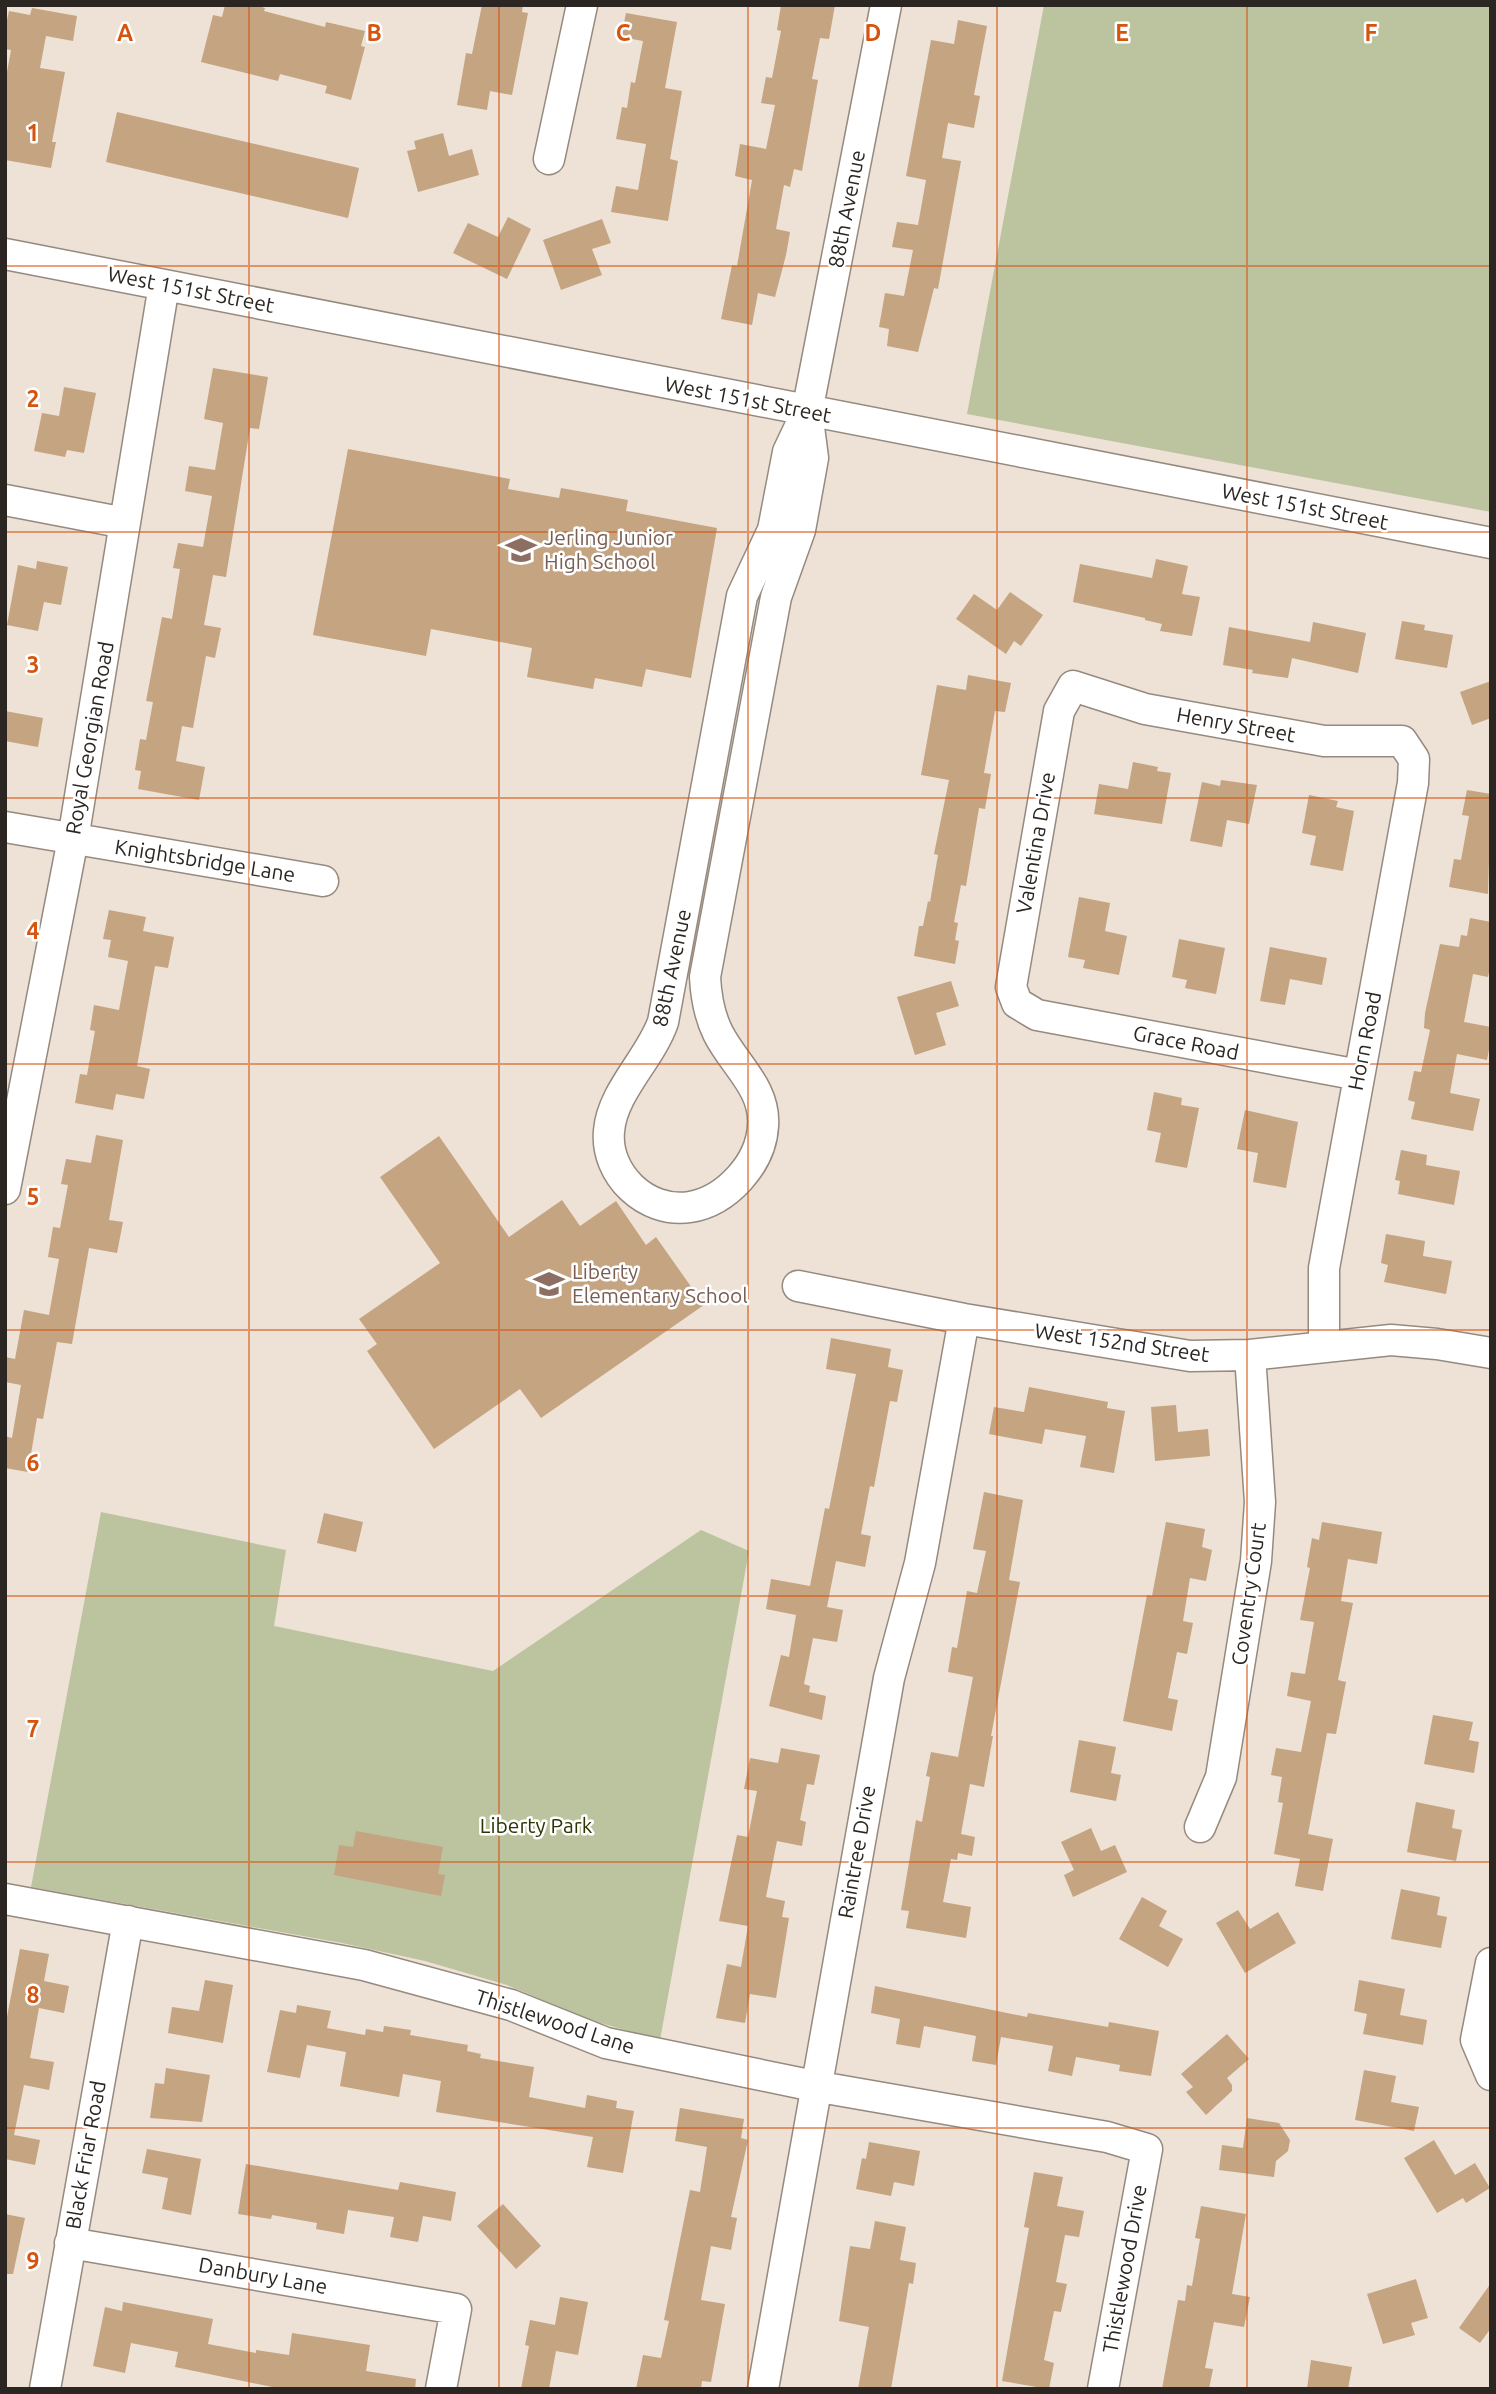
<svg xmlns="http://www.w3.org/2000/svg" width="1496" height="2394" font-family="Ubuntu,sans-serif">
	<style>
		.green { fill: #bcc39f }
		.building { fill: #c4a481 }
		.lines { fill: none; stroke-linecap: round; stroke-linejoin: round }
		.minor-casing { stroke: #968a7f; stroke-width: 33 }
		.minor { stroke: #fff; stroke-width: 30 }
		.grid { fill: none; stroke: #d5540e; stroke-width: 2; stroke-opacity: 0.55 }
		.labels { text-anchor: middle; stroke-width: 5; stroke-linejoin: round; paint-order: stroke }
		.street-label { font-size: 21px; fill: #2b2622; stroke: #fff }
		.education-label { font-size: 21px; fill: #785e54; stroke: #fff; text-anchor: start }
		.park-label { font-size: 21px; fill: #2e3400; stroke: #fff }
		.grid-label { font-size: 23px; text-anchor: middle; font-weight: bold; fill: #d5540e; stroke: #fff; stroke-width: 5; stroke-linejoin: round; paint-order: stroke }
	</style>
	<rect width="100%" height="100%" fill="#eee1d6"/>
	<path class="green" d="M1044 5H1491V512L967 414Z
		M101 1512 286 1550 274 1626 493 1671 701 1530 749 1551 660 2040 590 2020 507 1985 425 1961 342 1943 31 1887Z"/>
	<path class="building" d="M225 5H255L265 8 264 11 325 27 326 22 365 31 361 46 365 47 351 100 325 93 327 86 280 74 278 81 201 62 213 15 222 17Z
		M482 5H523L522 12 528 13 512 95 490 91 487 110 457 105 466 53 472 54Z
		M781 5H835L829 39 820 38 812 79 818 80 802 171 794 169 790 187 784 185 776 229 790 232 786 255 775 297 758 293 752 325 721 319 732 265 737 266 752 180 735 176 740 144 766 149 775 105 761 103 766 77 772 78 781 31 777 30Z
		M32 8 77 16 73 41 46 36 40 68 65 72 52 142H56L51 168 5 160V83L11 50 5 49V29L9 11 30 15Z
		M626 13 677 22 665 88 682 91 670 159 678 161 668 221 611 212 616 186 638 190 646 144 616 139 622 107 627 108 631 82 635 83 643 41 621 37Z
		M958 20 987 26 974 95 980 96 974 128 948 123 942 158 961 161 938 289 934 288 918 352 887 346 889 329 879 327 885 293 904 296 913 250 892 247 897 222 918 225 926 180 906 176 931 40 954 44Z
		M117 112 359 168 348 218 106 162Z
		M443 133 449 156 472 149 479 175 418 192 407 151 416 149 414 141Z
		M508 217 531 229 507 279 453 253 468 223 498 237Z
		M602 219 611 243 592 249 602 275 561 290 543 240Z
		M213 368 268 377 259 429 250 428 226 577 213 575 204 625 221 628 215 658 206 656 193 728 182 726 176 761 205 767 199 800 138 789 141 771 135 770 140 739 146 740 153 702 146 701 162 617 172 619 180 569 173 568 178 543 203 547 212 496 185 491 189 466 215 470 223 423 204 419Z
		M64 387 96 393 84 453 67 450 65 457 34 451 42 413 59 416Z
		M348 449 510 479 508 489 559 498 561 488 628 500 626 511 717 528 691 678 646 669 642 687 595 678 593 689 527 677 532 648 431 629 426 656 313 635Z
		M1156 559 1188 566 1182 594 1200 597 1192 636 1160 631 1162 624 1145 620V618L1073 602 1080 564 1152 578Z
		M37 561 68 567 61 605 44 602 38 631 7 625 18 565 36 569Z
		M1010 592 1043 615 1021 646 1014 641 1006 654 956 619 974 594 997 610Z
		M1402 621 1425 625 1424 630 1453 635 1447 668 1395 659Z
		M1313 622 1366 633 1358 673 1292 658 1288 678 1252 673 1253 670 1223 665 1229 627 1310 642Z
		M968 675 1011 683 1005 712 995 711 984 773 991 774 985 809 979 808 966 886 961 885 954 922 958 923 955 940 959 941 955 964 914 956 919 926H923L928 901 930 902 938 855 934 854 949 780 921 775 937 685 966 690Z
		M1491 681V718L1472 725 1460 692Z
		M5 711 43 718 38 747 5 741Z
		M1133 762 1158 767 1157 771 1171 773 1162 824 1094 814 1099 784 1128 789Z
		M1221 780 1257 785 1249 824 1227 820 1222 847 1190 841 1202 782 1220 786Z
		M1467 790 1491 794 1488 894 1449 887 1454 859 1461 860 1469 816 1462 815Z
		M1309 795 1338 801 1336 807 1354 811 1343 871 1310 865 1316 836 1302 833Z
		M1079 897 1110 903 1105 931 1127 936 1119 975 1083 968 1085 960 1068 957Z
		M109 910 146 917 143 931 174 937 168 968 155 966 137 1066 150 1069 144 1099 116 1094 113 1110 75 1103 80 1074 87 1075 95 1031 90 1030 94 1005 119 1010 128 961 108 957 111 940 103 939Z
		M1470 918 1491 922V962L1488 977 1473 974 1464 1022 1491 1027V1039L1487 1060 1457 1054 1450 1093 1480 1099 1473 1131 1411 1119 1415 1102 1408 1100 1414 1071 1421 1072 1430 1030 1424 1028 1425 1013 1440 944 1459 947 1461 935 1467 936Z
		M1179 939 1225 948 1216 994 1185 988 1187 980 1172 977Z
		M1270 947 1327 958 1322 985 1290 979 1285 1005 1260 1001Z
		M951 981 959 1006 936 1013 946 1045 915 1055 897 997Z
		M1154 1092 1182 1098 1181 1105 1199 1108 1187 1168 1155 1162 1161 1133 1147 1130Z
		M1245 1110 1298 1122 1286 1188 1253 1182 1258 1153 1237 1149Z
		M96 1135 123 1140 109 1220 123 1222 117 1253 89 1248 72 1344 57 1342 43 1419 37 1418 28 1472 5 1468V1436L12 1438 21 1385 5 1382V1357L15 1359 24 1310 49 1315 59 1259 48 1257 53 1227 60 1228 68 1185 61 1184 66 1159 91 1163Z
		M439 1136 509 1237 562 1200 580 1226 616 1201 646 1245 656 1237 704 1305 541 1418 520 1389 434 1449 367 1351 377 1344 359 1319 440 1263 380 1177Z
		M1401 1150 1427 1155 1426 1165 1460 1171 1454 1205 1398 1194 1400 1181 1395 1180Z
		M1386 1234 1425 1241 1423 1256 1452 1261 1446 1294 1384 1282 1388 1265 1381 1263Z
		M831 1338 891 1349 888 1367 903 1370 897 1402 890 1401 874 1487 870 1486 861 1534 871 1536 865 1567 836 1561 827 1607 843 1610 837 1642 813 1638 804 1684 810 1686 809 1692 826 1696 822 1720 769 1706 781 1655 789 1657 796 1615 766 1609 771 1579 810 1586 825 1508 829 1509 856 1374 826 1369Z
		M1029 1387 1108 1402 1107 1408 1125 1411 1114 1473 1080 1467 1086 1436 1045 1429 1042 1444 989 1434 994 1407 1024 1412Z
		M1176 1405 1178 1432 1208 1429 1210 1456 1155 1461 1151 1407Z
		M984 1492 1023 1500 1009 1580 1020 1582 991 1736H993L984 1787 970 1784 961 1834 975 1837 972 1856 958 1853 957 1860 951 1859 943 1902 971 1907 966 1938 906 1928 909 1911 901 1910 916 1820 922 1822 930 1777 926 1776 931 1752 958 1757 963 1730 973 1677 948 1672 952 1647 957 1648 967 1591 977 1593 986 1551 973 1549Z
		M324 1513 363 1522 356 1552 317 1543Z
		M1166 1522 1205 1529 1202 1547 1212 1550 1206 1581 1190 1578 1183 1621 1193 1623 1187 1654 1177 1652 1168 1698 1178 1700 1172 1731 1123 1721 1147 1595 1152 1596Z
		M1322 1522 1382 1532 1377 1564 1348 1559 1341 1601 1353 1603 1338 1680 1346 1682 1336 1734 1327 1733 1308 1834 1333 1839 1323 1891 1295 1886 1300 1859 1274 1854 1283 1803 1278 1802 1282 1777 1271 1775 1276 1748 1301 1752 1311 1701 1287 1696 1291 1672 1305 1674 1314 1622 1300 1620 1310 1568 1307 1567 1312 1538 1319 1540Z
		M1433 1715 1473 1722 1469 1740 1479 1742 1474 1773 1424 1764Z
		M1079 1740 1116 1747 1111 1773 1121 1775 1116 1801 1070 1792Z
		M781 1748 820 1755 814 1785 807 1784 800 1820 806 1822 802 1846 777 1841 766 1897 785 1901 782 1917 789 1918 776 1998 750 1994 745 2023 716 2018 727 1964 741 1967 748 1926 719 1921 737 1835 748 1837 757 1791 744 1789 750 1758 778 1763Z
		M1416 1802 1455 1810 1452 1828 1462 1830 1456 1861 1407 1852Z
		M1091 1828 1101 1851 1115 1845 1127 1872 1073 1897 1064 1875 1074 1870 1061 1842Z
		M356 1831 443 1847 438 1874 445 1875 441 1896 334 1875 339 1845 353 1847Z
		M1401 1889 1440 1897 1437 1915 1447 1917 1441 1948 1391 1939Z
		M1142 1897 1167 1911 1159 1926 1183 1939 1168 1967 1119 1939Z
		M1238 1910 1250 1929 1278 1912 1296 1943 1245 1973 1216 1923Z
		M20 1949 49 1954 44 1981 69 1986 64 2013 39 2008 30 2058 54 2062 49 2090 24 2085 14 2135 40 2140 35 2165 5 2159V2027Z
		M205 1980 233 1985 223 2043 168 2033 172 2007 199 2011Z
		M1359 1980 1405 1989 1400 2015 1427 2020 1423 2045 1363 2034 1367 2014 1354 2011Z
		M875 1986 1027 2017 1028 2013 1108 2027 1109 2022 1159 2031 1151 2076 1119 2071 1120 2065 1076 2057 1072 2076 1048 2071 1053 2046 1001 2037 996 2065 972 2061 976 2036 924 2026 920 2048 896 2044 900 2019 871 2013Z
		M297 2005 331 2011 327 2028 365 2035 366 2029 383 2032 384 2026 411 2030 410 2035 468 2045 467 2051 481 2054 480 2058 534 2067 529 2097 585 2108 587 2095 617 2101 616 2108 634 2111 623 2173 587 2167 593 2137 436 2112 441 2081 403 2074 399 2097 340 2086 346 2052 307 2045 300 2078 267 2072 280 2010 296 2013Z
		M1227 2034 1249 2059 1227 2078 1232 2085V2091L1206 2115 1186 2092 1193 2087 1181 2074Z
		M166 2068 210 2075 202 2122 150 2118 155 2083 164 2084Z
		M1364 2070 1396 2076 1391 2102 1419 2107 1414 2131 1355 2120Z
		M680 2108 744 2119 741 2138 748 2140 731 2217 737 2218 731 2250 711 2246 701 2300 725 2304 711 2382 702 2381 701 2389H636L643 2355 661 2358 669 2321 664 2320 690 2190 700 2192 707 2147 675 2141Z
		M1247 2118 1279 2123 1290 2140 1288 2151 1276 2161 1274 2177 1219 2170 1222 2145 1243 2148Z
		M1434 2140 1455 2175 1475 2163 1490 2188 1466 2203 1463 2198 1437 2213 1404 2158Z
		M869 2142 920 2151 914 2186 894 2182 891 2196 856 2189 862 2158 866 2159Z
		M147 2149 201 2159 191 2215 162 2209 168 2178 142 2173Z
		M246 2164 398 2190 400 2182 456 2192 451 2221 423 2216 418 2242 390 2237 394 2217 348 2210 344 2234 316 2229 317 2223 272 2215 271 2219 238 2214Z
		M1034 2172 1063 2177 1057 2206 1084 2211 1079 2237 1065 2235 1056 2282 1067 2284 1061 2312 1054 2311 1044 2360 1054 2363 1049 2389 1002 2381 1029 2228 1024 2227Z
		M503 2204 541 2246 516 2269 477 2226Z
		M1201 2206 1246 2214 1232 2294 1250 2297 1244 2327 1214 2322 1205 2368 1213 2369 1209 2389H1162L1178 2300 1185 2301 1187 2285 1192 2286 1200 2239 1195 2238Z
		M5 2214 25 2218 13 2274H5Z
		M875 2221 906 2227 900 2260 916 2263 913 2284 909 2283 891 2389H858L869 2327 839 2321 850 2246 870 2249Z
		M1416 2279 1428 2318 1411 2323 1415 2335 1383 2344 1367 2294Z
		M1491 2283V2328L1480 2343 1459 2328Z
		M560 2297 588 2302 578 2355 556 2351 549 2389H521L529 2346 525 2345 530 2320 555 2325Z
		M123 2302 213 2319 208 2344 256 2353V2350L289 2355 292 2333 370 2345 366 2371 416 2379 415 2389H282L175 2367 178 2352 131 2343 125 2373 93 2366 105 2307 122 2311Z
		M1311 2360 1352 2367 1348 2389H1307Z"/>
	<g class="lines">
		<g class="minor-casing">
			<path id="minor" d="M549 159 582 5
				M5 254 1491 543
				M807 412 813 458 800 530 776 597 705 977C706 996 709 1015 718 1033 734 1065 766 1088 763 1126 761 1163 727 1201 690 1207 646 1214 605 1174 609 1131 612 1092 650 1059 663 1022L742 596 773 530 788 452 807 412 886 5
				M5 500 125 523
				M5 827 323 881
				M5 1189 73 839 164 285
				M798 1286 964 1319 1190 1356 1250 1355 1391 1340 1437 1344 1491 1353
				M1324 1346V1268L1413 783 1414 759 1402 741H1324L1145 709 1073 686 1059 711 1011 987 1017 1003 1037 1015 1359 1075
				M1200 1827 1221 1777 1256 1561 1260 1502 1250 1355
				M5 1899 364 1965 511 2005 606 2043 814 2086 1107 2137 1147 2149 1103 2389
				M1491 1963 1476 2040 1491 2075
				M70 2243 456 2309 441 2389
				M45 2389 128 1921
				M763 2389 889 1678 920 1563 964 1319"/>
		</g>
		<use href="#minor" class="minor"/>
	</g>
	<path class="grid" d="M249 5V2389M499 5V2389M748 5V2389M997 5V2389M1247 5V2389M5 266H1491M5 532H1491M5 798H1491M5 1064H1491M5 1330H1491M5 1596H1491M5 1862H1491M5 2128H1491"/>
	<defs>
		<g id="school-bare" transform="scale(2.415)"><path d="M0-5L7-2L0 1L-7-2ZM-4 1L0 2.5L4 1V4Q0 6-4 4Z" fill="#8d6e63" stroke="#fff" stroke-width="2.5" paint-order="stroke"/></g>
	</defs>
	<g fill-rule="evenodd">
		<use href="#school-bare" x="521" y="550"/>
		<use href="#school-bare" x="549" y="1284"/>
	</g>
	<g class="labels">
		<g class="street-label">
			<text transform="translate(847 209) rotate(-79)" y="7">88th Avenue</text>
			<text transform="translate(191 290) rotate(11)" y="7">West 151st Street</text>
			<text transform="translate(748 400) rotate(11)" y="7">West 151st Street</text>
			<text transform="translate(1305 507) rotate(11)" y="7">West 151st Street</text>
			<text transform="translate(1236 725) rotate(10)" y="7">Henry Street</text>
			<text transform="translate(90 738) rotate(-80)" y="7">Royal Georgian Road</text>
			<text transform="translate(1036 843) rotate(-80)" y="7">Valentina Drive</text>
			<text transform="translate(205 861) rotate(9)" y="7">Knightsbridge Lane</text>
			<text transform="translate(672 968) rotate(-78)" y="7">88th Avenue</text>
			<text transform="translate(1365 1041) rotate(-79)" y="7">Horn Road</text>
			<text transform="translate(1186 1043) rotate(11)" y="7">Grace Road</text>
			<text transform="translate(1122 1343) rotate(8)" y="7">West 152nd Street</text>
			<text transform="translate(1249 1594) rotate(-82)" y="7">Coventry Court</text>
			<text transform="translate(857 1852) rotate(-80)" y="7">Raintree Drive</text>
			<text transform="translate(555 2022) rotate(18)" y="7">Thistlewood Lane</text>
			<text transform="translate(86 2155) rotate(-80)" y="7">Black Friar Road</text>
			<text transform="translate(1125 2269) rotate(-80)" y="7">Thistlewood Drive</text>
			<text transform="translate(263 2276) rotate(10)" y="7">Danbury Lane</text>
		</g>
		<g class="education-label">
			<text x="544" y="545">Jerling Junior<tspan x="544" dy="24">High School</tspan></text>
			<text x="572" y="1279">Liberty<tspan x="572" dy="24">Elementary School</tspan></text>
		</g>
		<g class="park-label">
			<text x="536" y="1833">Liberty Park</text>
		</g>
	</g>
	<g class="grid-label">
		<text x="125" y="41">A</text>
		<text x="374" y="41">B</text>
		<text x="623" y="41">C</text>
		<text x="873" y="41">D</text>
		<text x="1122" y="41">E</text>
		<text x="1371" y="41">F</text>
		<text x="33" y="141">1</text>
		<text x="33" y="407">2</text>
		<text x="33" y="673">3</text>
		<text x="33" y="939">4</text>
		<text x="33" y="1205">5</text>
		<text x="33" y="1471">6</text>
		<text x="33" y="1737">7</text>
		<text x="33" y="2003">8</text>
		<text x="33" y="2269">9</text>
	</g>
	<rect width="1496" height="2394" fill="none" stroke="#2b2622" stroke-width="14"/>
</svg>
